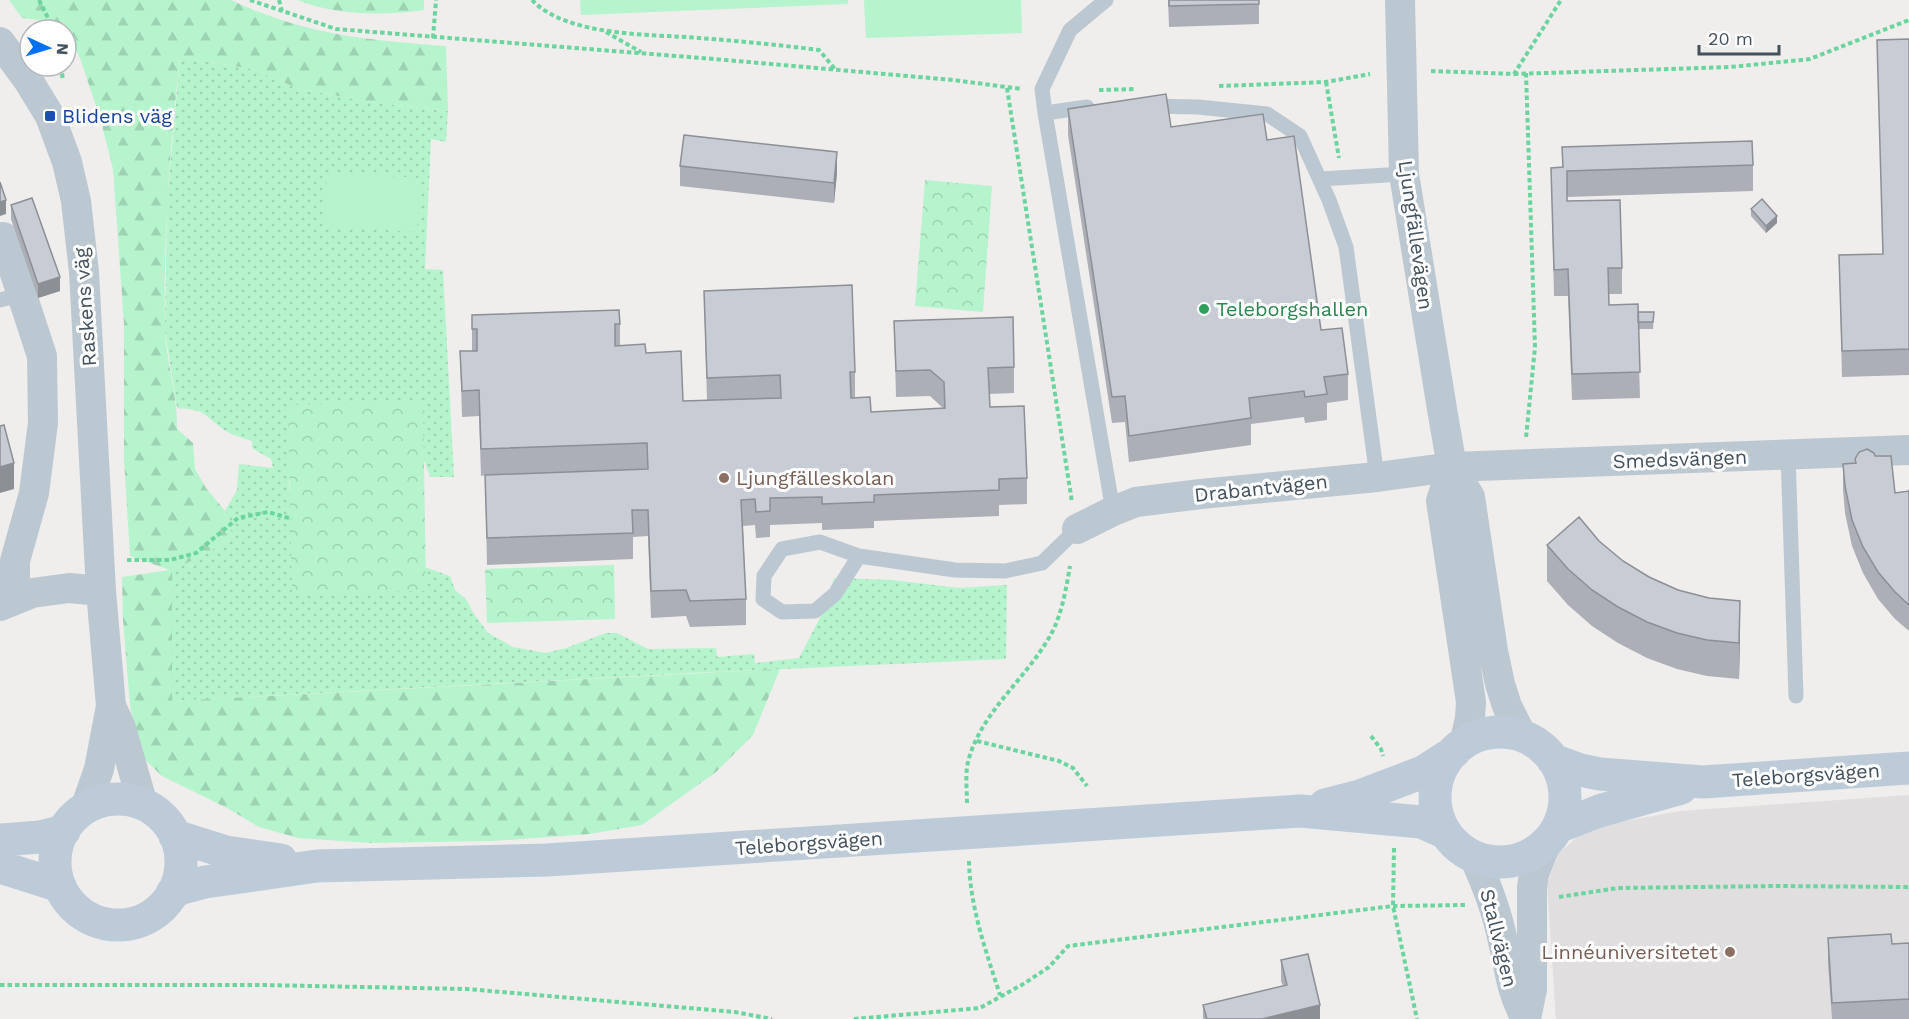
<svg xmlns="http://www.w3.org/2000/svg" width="1909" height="1019" font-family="'Work Sans',sans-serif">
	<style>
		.education { fill: #e1dedf }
		.grass { fill: url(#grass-dots) }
		.forest { fill: url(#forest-firs) }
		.park { fill: url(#park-crowns) }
		.pitch { fill: #b5f4cc }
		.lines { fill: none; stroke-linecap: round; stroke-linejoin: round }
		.path { stroke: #6ad59e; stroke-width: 4; stroke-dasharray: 4.5 3; stroke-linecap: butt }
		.lane { stroke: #bcc8d1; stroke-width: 15 }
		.street { stroke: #bcc8d1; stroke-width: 30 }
		.secondary { stroke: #bdcbd9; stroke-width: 33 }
		.wall { fill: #acafb6 }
		.shaded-wall { fill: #8c8f94 }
		.building { fill: #c8ccd4; stroke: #8c8f94; stroke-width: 1.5 }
		.transit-dot { fill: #1a4fb4; stroke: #fff; stroke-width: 2 }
		.leisure-dot { fill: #2e9e5b; stroke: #fff; stroke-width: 2 }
		.education-dot { fill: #8d6e63; stroke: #fff; stroke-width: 2 }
		.labels { text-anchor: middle; stroke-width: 6; stroke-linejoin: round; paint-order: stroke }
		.transit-label { font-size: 20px; fill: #164399; stroke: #fff; text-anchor: start }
		.street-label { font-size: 20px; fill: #43515d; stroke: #fff }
		.leisure-label { font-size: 20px; fill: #27864d; stroke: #fff; text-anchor: start }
		.education-label { font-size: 20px; fill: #785e54; stroke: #fff; text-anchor: start }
	</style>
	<defs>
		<pattern id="grass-dots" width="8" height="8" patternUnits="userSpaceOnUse" patternTransform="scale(1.5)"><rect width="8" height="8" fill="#b5f4cc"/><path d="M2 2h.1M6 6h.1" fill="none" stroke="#9dd3b2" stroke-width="1.8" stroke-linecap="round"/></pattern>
		<pattern id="forest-firs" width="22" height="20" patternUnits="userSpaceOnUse" patternTransform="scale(1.5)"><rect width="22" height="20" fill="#b5f4cc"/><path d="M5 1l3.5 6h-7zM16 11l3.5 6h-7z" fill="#9dd3b2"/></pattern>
		<pattern id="park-crowns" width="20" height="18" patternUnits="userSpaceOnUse" patternTransform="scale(1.5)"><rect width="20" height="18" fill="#b5f4cc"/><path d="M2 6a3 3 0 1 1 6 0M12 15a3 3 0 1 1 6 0" fill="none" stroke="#9dd3b2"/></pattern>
	</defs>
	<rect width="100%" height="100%" fill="#f0eded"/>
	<path class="education" d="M1909 795V1019H1556L1547 884 1558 854 1577 837 1609 824 1680 811Z"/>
	<path class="grass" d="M180 57 252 69 297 88 364 101 448 111 446 142 431 139 425 269 443 270 454 477H430L420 449 296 459 289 481 292 520 450 576 455 590 466 599 474 614 488 633 513 647 546 653 566 648 606 633H617L648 649 716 648 717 657 754 654 755 663 799 658 823 612 834 578 892 580 959 588 1007 585 1006 659 692 673 172 701V570L208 553 232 534 225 511 237 490 239 464 273 468 271 459 252 448V441C243 438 232 435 224 430 203 414 206 410 177 408L165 331 167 202Z"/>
	<path class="forest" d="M9 0H231C305 35 366 40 446 46L448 111 364 101 297 88 252 69 180 57C170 147 163 238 165 328 166 362 178 395 177 429L193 443 195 469 206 488 225 511 232 534 208 553 172 570V701L780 669 753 735 716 772 642 825 589 834 493 841 370 843 298 838 259 827 227 808 162 776 139 754 130 705 123 620 122 577 170 570 130 556 124 459V324L113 169 100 118 81 61 64 23 22 18Z
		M297 0H424V10C384 16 335 15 297 0Z"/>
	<path class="park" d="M925 180 992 186 983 312 915 306Z
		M423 402 426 591 292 594 288 405Z
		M614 565 615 619 487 623 485 569Z"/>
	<path class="pitch" d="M580 0H848V4L581 15Z
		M864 0H1021L1022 33 866 38Z
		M327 172 420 178 417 232 324 226Z"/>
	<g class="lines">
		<path class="path" d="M39 0 54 30
			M250 0 336 29 714 59 953 80 1022 89
			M279 0 282 11
			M532 0C567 37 651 34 699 38 739 41 779 45 819 50L835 69
			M606 32 641 52
			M433 38 436 0
			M61 66 63 80
			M1431 71 1514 74 1561 0
			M1526 73 1535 347 1526 438
			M1514 74 1730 67 1810 59 1909 20
			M1326 82 1339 158
			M1219 86 1326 82 1370 74
			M1007 88 1072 502
			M1099 90 1136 89
			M127 560H170L196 553 238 518 268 512 292 519
			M1371 736 1381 749 1383 756
			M977 741 1059 761 1073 768 1087 786
			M967 803C967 790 965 774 968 762 980 713 1026 679 1050 636 1062 615 1066 589 1070 566
			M1394 848 1393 906 1417 1019
			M969 861C970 908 986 951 1000 995
			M1559 897 1618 888 1778 886 1909 887
			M0 985H261L467 989 735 1012 772 1019
			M854 1019 980 1008 1025 983 1049 967 1068 946 1393 906 1465 905"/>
		<path class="lane" d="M1149 106 1198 107 1267 114 1300 136 1329 200 1346 247 1377 477
			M1087 107 1045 113 1113 511
			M1045 113 1042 89 1070 30 1106 0
			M1320 179 1404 174
			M0 300 23 294
			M1788 454 1796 696
			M859 556 835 594 815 611 782 612 763 599 764 576 782 549 820 542 859 556 955 570 1005 571 1042 563 1077 529"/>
		<path class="street" d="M1400 0 1404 174 1442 409 1452 467 1470 497 1493 651 1500 684 1507 706 1522 736
			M0 42 28 80 50 116 67 162 76 201 84 272 101 591 111 706 99 769 85 809
			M3 237 42 356 43 423 34 493 15 561V600
			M1452 467 1441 501 1471 702 1470 718 1464 744
			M1077 529 1113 511 1136 502 1201 494 1377 477 1452 467 1909 450
			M0 606 32 593 69 588 101 591
			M111 706 121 728 143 805
			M1474 857C1486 883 1496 909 1502 937 1509 964 1510 988 1523 1013
			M1526 1019 1532 989V887L1534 874 1546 843"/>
		<path class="secondary" d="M1435 797a65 65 0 1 1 130 0a65 65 0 1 1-130 0Z
			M1553 760 1580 770 1600 774 1703 782 1909 768
			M55 862a63 63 0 1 1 126 0a63 63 0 1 1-126 0Z
			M1325 805 1360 796 1423 772 1454 752
			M1558 827 1599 811 1681 788
			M175 836 226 852 281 860
			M0 840 40 837 64 831
			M0 867 60 886
			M172 893 182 888 205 882 317 866 547 860 1300 811 1421 822 1446 833"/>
	</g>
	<path class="wall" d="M1168 0H1259V24L1169 27Z
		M1909 39V375L1842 377 1839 255 1883 254 1877 40Z
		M1068 109 1171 127 1267 140 1321 330 1348 374V400L1327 403V420L1305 423 1304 417 1251 424V445L1129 462 1125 422 1112 423 1068 135Z
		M1562 147 1753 165V191L1567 197V201L1622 268V294H1609V305L1638 312H1654L1653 329H1638L1640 398 1572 400 1568 296H1554L1551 168 1562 167Z
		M680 166 837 173 834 203 680 186Z
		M11 205 60 291 38 298 11 219Z
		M1751 209 1777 223 1766 233 1751 216Z
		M704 291 855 372V397L871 412 944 409 930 396 896 397 894 321 1014 367V393L989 394 990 407 1027 478V504L999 505V516L874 521V528L822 530V523L770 525V537L756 538 755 525 743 526 746 599V625L690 627 686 616 651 618 648 536 633 537V559L487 565 485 475 481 476 479 416 462 417 460 351H472V315L620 324V345L646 353 683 401 707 400Z
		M1875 456 1895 493 1909 491V631L1895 619 1878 599 1863 573 1852 546 1845 513 1843 490V464L1855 463V459Z
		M1599 541 1623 561 1740 637 1739 679 1707 676 1677 669 1647 658 1618 643 1592 626 1568 605 1547 581V545Z
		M1828 938 1892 944 1909 943V1019H1832L1828 964Z
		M1281 960 1320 1019H1203V1005L1283 986 1281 981Z"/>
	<path class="shaded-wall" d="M837 152V173L834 203V183Z
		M6 200V214L0 216V202Z
		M1777 216V223L1766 233V226Z
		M60 277V291L38 298V284Z
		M14 463V489L0 493V467Z
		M1740 601V637L1739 679V643Z
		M1320 1005V1019H1262Z"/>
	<path class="building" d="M1169 0H1259V4L1169 6Z
		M1909 39V349L1842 351 1839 255 1883 254 1877 40Z
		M1166 94 1171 127 1263 114 1267 140 1294 136 1321 330 1342 328 1348 374 1324 377 1327 394 1305 397 1304 391 1249 398 1251 418 1129 436 1125 396 1112 397 1068 109Z
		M684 135 837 152 834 183 680 166Z
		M1752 141 1753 165 1567 171V201L1620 200 1622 268H1608L1609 305 1638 304 1640 372 1572 374 1568 269 1554 270 1551 168 1563 167 1562 147Z
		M0 182 6 200 0 202Z
		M32 198 60 277 38 284 11 205Z
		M1762 199 1777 216 1766 226 1751 209Z
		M852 285 855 372H850L851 398 870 397 871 412 945 408 944 382 930 370 896 371 894 321 1013 317 1014 367 988 368 990 407 1024 406 1027 478 999 479V490L874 495V502L822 504V497L770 498V511L756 512 755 499 741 500 746 599 690 601 686 590 651 591 648 510H632L633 533 487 538 485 475 648 469 647 443 481 449 479 390 462 391 460 351H477V329H472V315L619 310 620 324H615V346L645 344 646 353 681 351 683 401 781 398 780 375 707 378 704 291Z
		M1638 312H1654L1653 322H1638Z
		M4 425 14 463 0 467V426Z
		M1867 449 1874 453 1875 456H1891L1895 493 1909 491V605L1895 592 1878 572 1863 547 1852 520 1845 486 1843 464 1856 463 1855 459 1859 452Z
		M1579 517 1599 541 1623 561 1649 577 1678 590 1709 598 1740 601 1739 643 1707 640 1677 633 1647 622 1618 607 1592 590 1568 569 1547 545Z
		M1891 934 1892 944 1909 943V999L1832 1003 1828 938Z
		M1308 954 1320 1005 1262 1019H1207L1203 1005 1287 985 1281 960Z"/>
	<rect class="transit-dot" x="44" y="110" width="12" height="12" rx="3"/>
	<circle class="leisure-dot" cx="1204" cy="309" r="6"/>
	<g class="education-dot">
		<circle cx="724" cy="478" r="6"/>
		<circle cx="1730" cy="952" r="6"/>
	</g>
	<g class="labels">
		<g class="transit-label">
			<text x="62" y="123">Blidens väg</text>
		</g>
		<g class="street-label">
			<text transform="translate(1416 235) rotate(82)" y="7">Ljungfällevägen</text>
			<text transform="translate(85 307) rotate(-94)" y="7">Raskens väg</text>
			<text transform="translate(1680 459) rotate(-2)" y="7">Smedsvängen</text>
			<text transform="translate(1261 488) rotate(-6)" y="7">Drabantvägen</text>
			<text transform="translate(1806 775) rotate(-4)" y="7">Teleborgsvägen</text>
			<text transform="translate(809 843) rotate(-4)" y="7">Teleborgsvägen</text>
			<text transform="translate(1499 938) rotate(76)" y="7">Stallvägen</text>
		</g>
		<g class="leisure-label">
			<text x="1216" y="316">Teleborgshallen</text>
		</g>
		<g class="education-label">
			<text x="736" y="485">Ljungfälleskolan</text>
			<text x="1718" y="959" text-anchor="end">Linnéuniversitetet</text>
		</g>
	</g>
	<g transform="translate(48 48) rotate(94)"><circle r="28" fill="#ffffff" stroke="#b4b9be" stroke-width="1.5"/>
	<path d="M0-4.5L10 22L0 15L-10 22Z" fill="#0471f3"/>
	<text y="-9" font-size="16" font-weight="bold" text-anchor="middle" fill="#43515d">N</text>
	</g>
	<path d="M1699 45v9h80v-9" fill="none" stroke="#43515d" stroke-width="3"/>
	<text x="1708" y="45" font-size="18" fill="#43515d" stroke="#ffffff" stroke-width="4.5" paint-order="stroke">20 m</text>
</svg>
